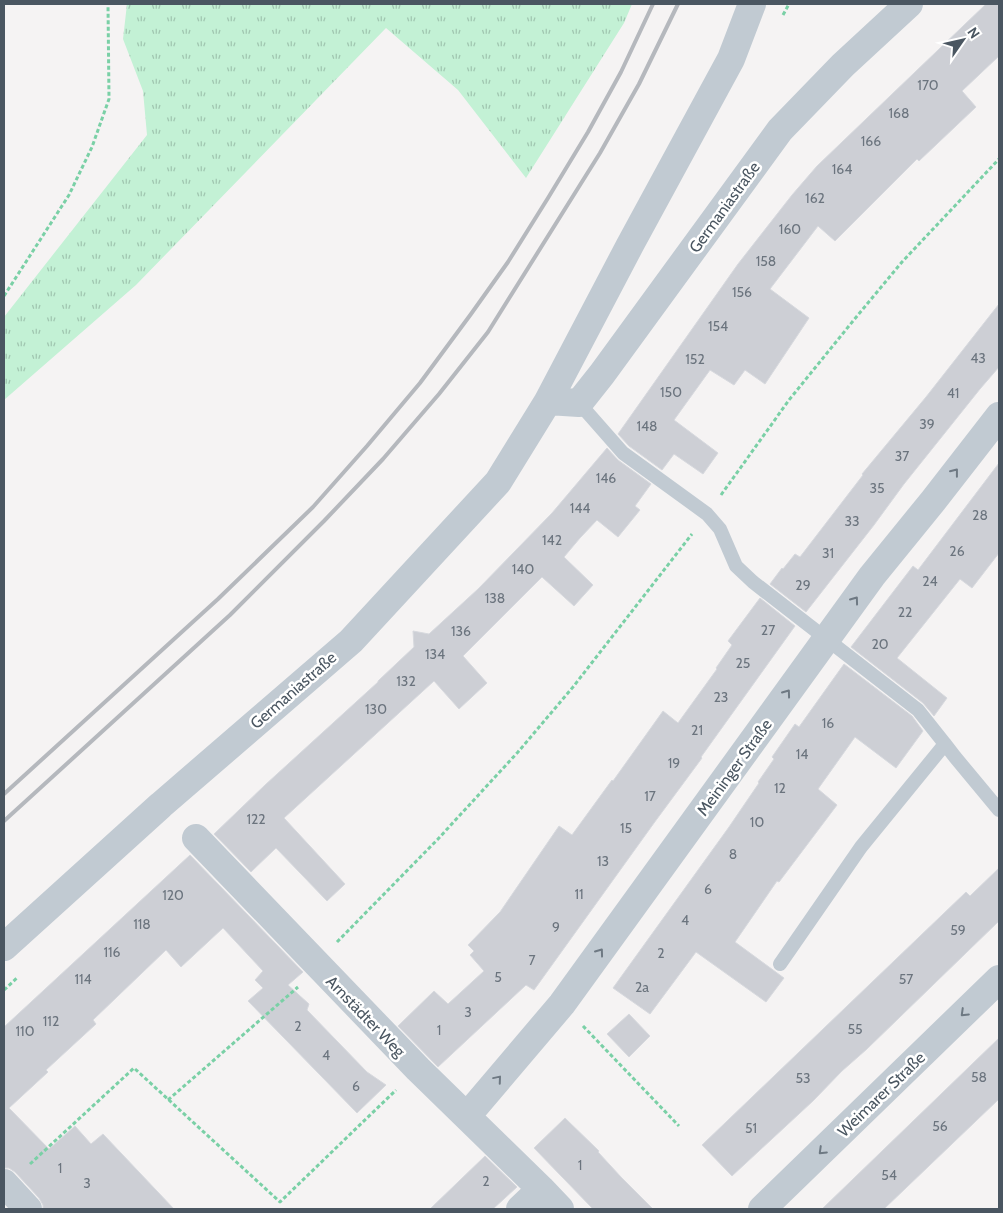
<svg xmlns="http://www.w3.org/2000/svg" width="1003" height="1213" font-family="Cabin,sans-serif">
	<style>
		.grass { fill: url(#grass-tufts) }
		.building { fill: #cdcfd5; stroke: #d7d9de }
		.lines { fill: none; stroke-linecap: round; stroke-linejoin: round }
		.path { stroke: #7ad0a6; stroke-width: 3; stroke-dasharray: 4 2.5; stroke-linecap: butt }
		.lane { stroke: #c1cad2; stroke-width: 14 }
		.street { stroke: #c1cad2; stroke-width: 28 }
		.rail { stroke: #b5b8bd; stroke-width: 4 }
		.oneway { stroke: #6e7983 }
		.labels { text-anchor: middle; stroke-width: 5; stroke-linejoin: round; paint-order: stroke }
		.number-label { font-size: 14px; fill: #6b747e }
		.street-label { font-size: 16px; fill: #4a5661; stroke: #fff }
	</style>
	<defs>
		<pattern id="grass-tufts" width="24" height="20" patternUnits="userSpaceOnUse" patternTransform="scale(1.25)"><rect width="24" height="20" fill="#c3f1d5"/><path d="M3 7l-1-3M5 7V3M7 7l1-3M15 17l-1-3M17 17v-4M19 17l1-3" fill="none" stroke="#a0c6b0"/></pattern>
	</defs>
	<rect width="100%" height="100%" fill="#f5f3f3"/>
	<path class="grass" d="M127 4H632L624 23 526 178 458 90 386 28 136 285 4 400V317L147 135 143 91 123 39Z"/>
	<path class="building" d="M986 4H999V56L962 91 976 107 919 161 917 159 835 241 818 226 770 289 809 318 765 384 745 370 734 385 710 370 674 420 718 453 703 474 674 454 662 470 629 446 618 434 738 264 792 195 817 166Z
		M999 304V367L980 389 904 484 874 525 806 612 770 584 782 568 783 569 795 554 800 557 863 475 862 474 926 397Z
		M607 448 618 460 651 484 635 506 640 510 618 537 597 520 580 538 564 557 593 585 574 606 542 577 463 656 487 683 459 709 434 681 284 818 345 884 327 901 276 848 251 872 214 834 265 785 378 682V681L414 647 413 631 429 634 478 589 552 513Z
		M999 463V553L972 588 960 579 897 658 947 698 934 716 923 703 851 647 913 566 918 570Z
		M760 598 795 626 701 757 702 758 654 823 534 990 526 985 438 1067 398 1026 434 991 448 1004 484 971 470 955 474 951 468 945 500 912 559 826 572 835 612 780 613 781 663 711 678 723 717 669 716 668 732 645 728 641Z
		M844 664 912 716 923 731 896 768 855 737 818 789 837 805 779 882 777 881 735 942 784 978 766 1002 696 952 650 1014 613 988 729 827 759 783 758 782 774 759 772 757 795 724 799 727Z
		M190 855 303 972 288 985 309 1004 307 1010 367 1072 386 1085 357 1113 248 1001 263 988 255 980 263 971 223 928 181 967 166 950 93 1020 96 1024 46 1070 48 1072 9 1108 49 1149 75 1126 91 1144 103 1134 174 1209H43V1205L39 1198 15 1172 9 1168H4V1027Z
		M999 868V921L867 1049 842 1071 813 1101 732 1176 702 1145 966 892 970 896Z
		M629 1014 650 1036 629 1057 607 1034Z
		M999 1038V1099L884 1209H822Z
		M565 1118 599 1151 598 1152 621 1177 653 1209H593L534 1148Z
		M485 1156 517 1187 493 1209H430Z"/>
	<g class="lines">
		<path class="path" d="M783 15 789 4
			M4 296 69 195 92 147 109 99 108 4
			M721 495 789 400 853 321 902 262 999 159
			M337 942 438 839 518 752 573 687 692 534
			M4 990 18 977
			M583 1026 679 1126
			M168 1100 298 987
			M30 1164 134 1068 280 1202 396 1090"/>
		<path class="lane" d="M579 403 623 453 707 514 720 529 736 566 753 582 918 710 945 744
			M780 964 861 847 945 744 955 757 999 810"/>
		<path class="street" d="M548 401 579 403 602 374 780 130 843 65 909 4
			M196 838 418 1069 541 1189
			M4 947 161 805 351 641 498 482 548 401 630 245 731 59 752 4
			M467 1116 562 1004 872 576 933 501 999 416
			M4 1183 28 1209
			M520 1209 541 1189 560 1209
			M762 1209 999 979"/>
		<path class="rail" d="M4 794 218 599 313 507 367 446 420 383 471 314 508 262 548 198 588 132 621 72 653 4
			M4 821 230 615 324 521 383 459 439 394 488 332 600 153 639 84 678 4"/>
	</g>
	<defs><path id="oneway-chevron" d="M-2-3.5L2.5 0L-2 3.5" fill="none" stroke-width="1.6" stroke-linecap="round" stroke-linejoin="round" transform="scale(1.25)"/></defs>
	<g class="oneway">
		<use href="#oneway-chevron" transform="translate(955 472) rotate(-52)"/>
		<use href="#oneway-chevron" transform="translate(855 600) rotate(-54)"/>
		<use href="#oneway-chevron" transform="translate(787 693) rotate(-54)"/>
		<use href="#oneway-chevron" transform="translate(600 952) rotate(-54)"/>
		<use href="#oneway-chevron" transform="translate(964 1013) rotate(136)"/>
		<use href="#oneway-chevron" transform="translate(498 1079) rotate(-50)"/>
		<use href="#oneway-chevron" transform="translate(822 1151) rotate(136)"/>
	</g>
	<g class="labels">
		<g class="number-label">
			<text x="928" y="90">170</text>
			<text x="899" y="118">168</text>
			<text x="871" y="146">166</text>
			<text x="842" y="174">164</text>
			<text x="815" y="203">162</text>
			<text x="790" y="234">160</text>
			<text x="766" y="266">158</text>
			<text x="742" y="297">156</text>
			<text x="718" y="331">154</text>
			<text x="978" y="363">43</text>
			<text x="695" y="364">152</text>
			<text x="671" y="397">150</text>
			<text x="953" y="398">41</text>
			<text x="927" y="429">39</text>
			<text x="647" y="431">148</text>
			<text x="902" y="461">37</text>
			<text x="606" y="483">146</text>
			<text x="877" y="493">35</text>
			<text x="580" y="513">144</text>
			<text x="980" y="520">28</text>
			<text x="852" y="526">33</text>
			<text x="552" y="545">142</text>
			<text x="957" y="556">26</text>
			<text x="828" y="558">31</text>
			<text x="523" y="574">140</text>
			<text x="930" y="586">24</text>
			<text x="803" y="590">29</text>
			<text x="495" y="603">138</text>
			<text x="905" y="617">22</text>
			<text x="768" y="635">27</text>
			<text x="461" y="636">136</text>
			<text x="880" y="649">20</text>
			<text x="435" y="659">134</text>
			<text x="743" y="668">25</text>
			<text x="406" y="686">132</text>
			<text x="721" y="702">23</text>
			<text x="376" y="714">130</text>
			<text x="828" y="728">16</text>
			<text x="697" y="735">21</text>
			<text x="802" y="759">14</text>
			<text x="674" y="768">19</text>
			<text x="780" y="793">12</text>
			<text x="650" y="801">17</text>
			<text x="256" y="824">122</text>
			<text x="757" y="827">10</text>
			<text x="626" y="833">15</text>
			<text x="733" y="859">8</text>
			<text x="603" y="866">13</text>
			<text x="708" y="894">6</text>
			<text x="579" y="899">11</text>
			<text x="173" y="900">120</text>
			<text x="685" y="925">4</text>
			<text x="142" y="929">118</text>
			<text x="556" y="932">9</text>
			<text x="958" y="935">59</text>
			<text x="112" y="957">116</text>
			<text x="661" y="958">2</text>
			<text x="532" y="965">7</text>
			<text x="498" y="982">5</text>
			<text x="83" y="984">114</text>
			<text x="906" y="984">57</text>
			<text x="642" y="992">2a</text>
			<text x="468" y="1017">3</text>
			<text x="51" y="1026">112</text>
			<text x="298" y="1031">2</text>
			<text x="855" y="1034">55</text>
			<text x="439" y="1035">1</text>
			<text x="25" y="1036">110</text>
			<text x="326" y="1060">4</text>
			<text x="979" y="1082">58</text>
			<text x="803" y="1083">53</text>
			<text x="356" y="1091">6</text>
			<text x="940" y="1131">56</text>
			<text x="751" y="1133">51</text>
			<text x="580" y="1170">1</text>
			<text x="60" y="1173">1</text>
			<text x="889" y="1180">54</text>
			<text x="486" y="1186">2</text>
			<text x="87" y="1188">3</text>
		</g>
		<g class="street-label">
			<text transform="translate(724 207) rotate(-54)" y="6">Germaniastraße</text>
			<text transform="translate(293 690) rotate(-41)" y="6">Germaniastraße</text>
			<text transform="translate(734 767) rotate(-54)" y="6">Meininger Straße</text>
			<text transform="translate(366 1016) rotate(46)" y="6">Arnstädter Weg</text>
			<text transform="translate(881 1094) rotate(-44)" y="6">Weimarer Straße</text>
		</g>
	</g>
	<rect width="1003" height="1213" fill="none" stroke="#4a5661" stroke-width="10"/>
	<g transform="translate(963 40) rotate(56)" stroke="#ffffff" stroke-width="4" paint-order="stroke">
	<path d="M0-4L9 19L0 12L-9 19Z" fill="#4a5661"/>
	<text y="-8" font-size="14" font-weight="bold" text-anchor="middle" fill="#4a5661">N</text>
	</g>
</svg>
